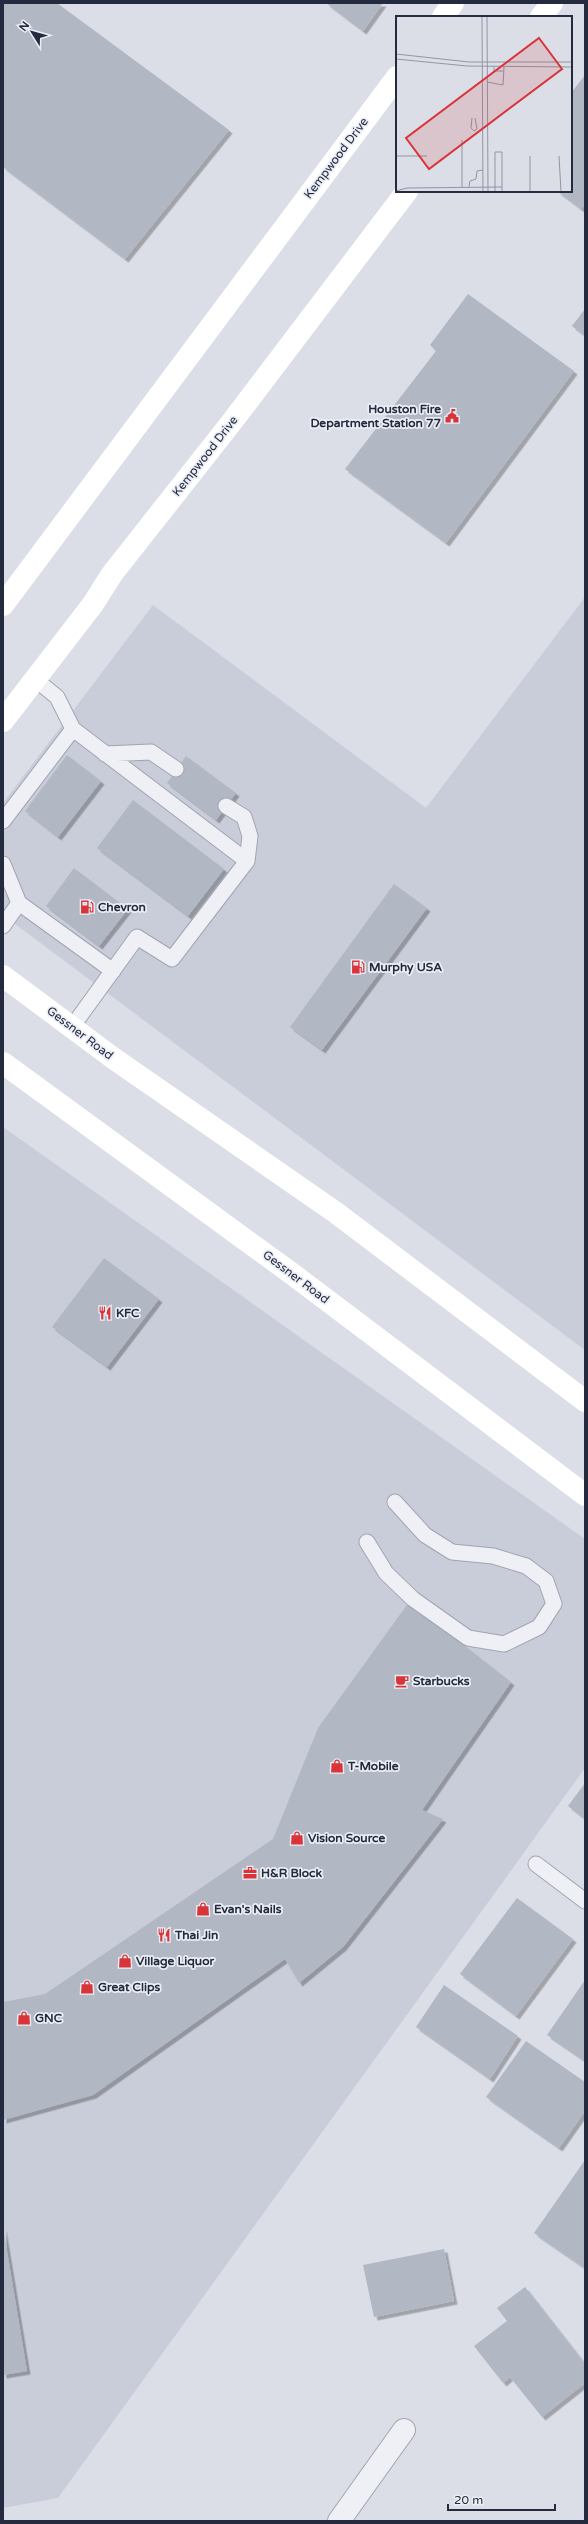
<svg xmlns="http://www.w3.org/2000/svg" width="588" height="2524" font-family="'Varela Round',sans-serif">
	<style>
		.built { fill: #c9cdd9 }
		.building { fill: #b2b7c4; filter: url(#shadow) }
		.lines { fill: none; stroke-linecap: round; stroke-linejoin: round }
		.lane-casing { stroke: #a0a5b1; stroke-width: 17 }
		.street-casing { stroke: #a0a5b1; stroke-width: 24 }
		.lane { stroke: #eef0f5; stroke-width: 15 }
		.street { stroke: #eef0f5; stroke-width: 22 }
		.secondary { stroke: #fff; stroke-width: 22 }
		.labels { text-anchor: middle; stroke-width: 3.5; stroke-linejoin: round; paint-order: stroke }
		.street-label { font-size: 12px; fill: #242b3e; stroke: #ebeef5 }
		.poi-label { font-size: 12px; font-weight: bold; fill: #242b3e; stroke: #ebeef5; text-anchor: start }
		.inset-road { fill: none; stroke: #9296a3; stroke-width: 1 }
		.view { fill: #d7353a; fill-opacity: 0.15; stroke: #d7353a; stroke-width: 2 }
		.inset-edge { fill: none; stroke: #242b3e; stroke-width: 2 }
	</style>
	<defs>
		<filter id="shadow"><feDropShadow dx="3.5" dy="3.5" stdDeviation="0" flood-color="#0004"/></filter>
	</defs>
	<rect width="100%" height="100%" fill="#dbdee7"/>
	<path class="built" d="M585 597V1350L3 915V803L153 605 426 808Z
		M3 1127 585 1539V1768L58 2498 3 2508Z"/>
	<path class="building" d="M3 3H57L229 130 125 259 3 167Z
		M326 3H383L363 31Z
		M585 75V204L581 209 557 191H571V93Z
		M468 294 574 371 446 543 345 469 436 351 430 345Z
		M585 309V336L572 326Z
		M67 755 101 781 58 837 25 811Z
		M186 756 236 793 216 820 167 783Z
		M133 800 224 869 188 916 97 848Z
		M74 868 128 909 99 946 46 906Z
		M394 884 427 908 322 1050 290 1027Z
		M104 1258 159 1299 107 1367 52 1327Z
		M409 1602 511 1682 422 1810 443 1819 343 1947 299 1983 285 1959 93 2095 3 2120V2002L45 1994 273 1839 318 1728Z
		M585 1783V1819L568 1806Z
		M517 1898 573 1939 516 2016 460 1974Z
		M585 1980V2061L547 2035Z
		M444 1985 518 2036 490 2079 416 2027Z
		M526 2041 585 2082V2111L559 2148 486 2097Z
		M585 2160V2268L534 2233Z
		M3 2227 27 2371 3 2375Z
		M444 2249 454 2301 374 2317 363 2265Z
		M525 2287 585 2364V2383L542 2417 510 2377 503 2383 474 2346 507 2321 497 2308Z"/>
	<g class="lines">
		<g class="lane-casing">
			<path id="lane" d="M35 679 57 697 73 729 247 861 172 959 137 937 72 1027
				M105 754 151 752 176 769
				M226 806 244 817 250 836 247 861
				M3 821 73 729
				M3 864 19 903 3 926
				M19 903 113 971
				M367 1542 386 1573 413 1599 468 1638 504 1644 539 1627 554 1604 546 1581 526 1566 493 1556 452 1552 425 1535 395 1502
				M536 1864 585 1901"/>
		</g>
		<g class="street-casing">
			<path id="street" d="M339 2521 404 2430"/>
		</g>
		<use href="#lane" class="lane"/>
		<use href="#street" class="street"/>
		<path class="secondary" d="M443 17 453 3
			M541 17 552 3
			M3 605 397 77
			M3 721 93 604 112 574 231 423 407 191
			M3 976 113 1058 335 1212 585 1401
			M3 1063 295 1276 585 1495"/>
	</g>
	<defs>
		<g id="civic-bare" transform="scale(1.08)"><path d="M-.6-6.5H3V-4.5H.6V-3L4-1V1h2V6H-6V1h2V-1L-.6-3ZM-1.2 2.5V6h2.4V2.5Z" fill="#d7353a" stroke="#ebeef5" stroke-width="2.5" paint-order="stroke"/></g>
		<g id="fuel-bare" transform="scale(1.08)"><path d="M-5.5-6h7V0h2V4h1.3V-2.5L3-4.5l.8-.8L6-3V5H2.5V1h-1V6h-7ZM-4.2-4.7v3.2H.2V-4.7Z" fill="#d7353a" stroke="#ebeef5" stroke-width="2.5" paint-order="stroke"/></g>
		<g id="restaurant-bare" transform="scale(1.08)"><path d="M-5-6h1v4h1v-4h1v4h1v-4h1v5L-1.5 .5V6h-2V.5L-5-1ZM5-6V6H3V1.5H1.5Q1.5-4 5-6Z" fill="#d7353a" stroke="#ebeef5" stroke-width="2.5" paint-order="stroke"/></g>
		<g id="cafe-bare" transform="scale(1.08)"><path d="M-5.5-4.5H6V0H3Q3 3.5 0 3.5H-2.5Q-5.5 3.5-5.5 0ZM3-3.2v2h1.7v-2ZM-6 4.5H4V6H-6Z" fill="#d7353a" stroke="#ebeef5" stroke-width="2.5" paint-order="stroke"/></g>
		<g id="shop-bare" transform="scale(1.08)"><path d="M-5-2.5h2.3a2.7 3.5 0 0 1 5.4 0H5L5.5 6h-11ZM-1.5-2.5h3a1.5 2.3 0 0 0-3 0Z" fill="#d7353a" stroke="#ebeef5" stroke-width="2.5" paint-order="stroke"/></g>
		<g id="office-bare" transform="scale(1.08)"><path d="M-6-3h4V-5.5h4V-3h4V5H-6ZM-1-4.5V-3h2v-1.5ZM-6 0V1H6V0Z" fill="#d7353a" stroke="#ebeef5" stroke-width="2.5" paint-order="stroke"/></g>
	</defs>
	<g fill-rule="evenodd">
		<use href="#civic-bare" x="452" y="416"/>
		<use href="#fuel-bare" x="87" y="907"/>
		<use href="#fuel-bare" x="358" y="967"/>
		<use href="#restaurant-bare" x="105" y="1313"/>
		<use href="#cafe-bare" x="402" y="1681"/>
		<use href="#shop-bare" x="337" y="1766"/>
		<use href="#shop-bare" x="297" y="1838"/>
		<use href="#office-bare" x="250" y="1873"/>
		<use href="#shop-bare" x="203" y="1909"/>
		<use href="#restaurant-bare" x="164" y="1935"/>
		<use href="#shop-bare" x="125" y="1961"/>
		<use href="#shop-bare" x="87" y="1987"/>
		<use href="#shop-bare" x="24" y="2018"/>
	</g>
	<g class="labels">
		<g class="street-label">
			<text transform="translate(336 158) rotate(-53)" y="4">Kempwood Drive</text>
			<text transform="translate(205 456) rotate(-52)" y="4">Kempwood Drive</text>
			<text transform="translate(80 1033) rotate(37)" y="4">Gessner Road</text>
			<text transform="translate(296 1277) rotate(37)" y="4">Gessner Road</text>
		</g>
		<g class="poi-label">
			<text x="441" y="413" text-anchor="end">Houston Fire<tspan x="441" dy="14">Department Station 77</tspan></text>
			<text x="98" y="911">Chevron</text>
			<text x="369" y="971">Murphy USA</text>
			<text x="116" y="1317">KFC</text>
			<text x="413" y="1685">Starbucks</text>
			<text x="348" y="1770">T-Mobile</text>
			<text x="308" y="1842">Vision Source</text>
			<text x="261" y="1877">H&amp;R Block</text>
			<text x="214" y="1913">Evan's Nails</text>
			<text x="175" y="1939">Thai Jin</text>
			<text x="136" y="1965">Village Liquor</text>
			<text x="98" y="1991">Great Clips</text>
			<text x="35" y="2022">GNC</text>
		</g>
	</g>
	<g transform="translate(396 16)">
		<rect width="176" height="176" fill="#dbdee7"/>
		<path class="inset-road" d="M86 0 87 176M91 0 92 176M0 38 73 46H176M0 43 71 50 176 51M98 51V55H107M91 66 107 69 108 51M76 102 75 112 78 115 81 113 79 102M66 124V172M0 140H31M134 140V176M163 140 165 176M73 171 74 165 80 163 81 155 87 154M0 175 11 172 106 171M99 176V136H106V176"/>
		<path class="view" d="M143 22 166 53 33 153 10 122Z"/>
		<rect width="176" height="176" class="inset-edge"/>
	</g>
	<rect width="588" height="2524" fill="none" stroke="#242b3e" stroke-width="8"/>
	<g transform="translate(32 32) rotate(307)" stroke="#ebeef5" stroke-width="3" paint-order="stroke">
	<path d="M0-3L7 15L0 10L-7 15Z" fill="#242b3e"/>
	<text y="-6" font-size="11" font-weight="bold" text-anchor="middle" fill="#242b3e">N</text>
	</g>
	<path d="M448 2504v6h107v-6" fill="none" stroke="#242b3e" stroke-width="2"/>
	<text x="454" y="2504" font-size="12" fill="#242b3e" stroke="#ebeef5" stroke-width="3" paint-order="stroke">20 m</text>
</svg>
